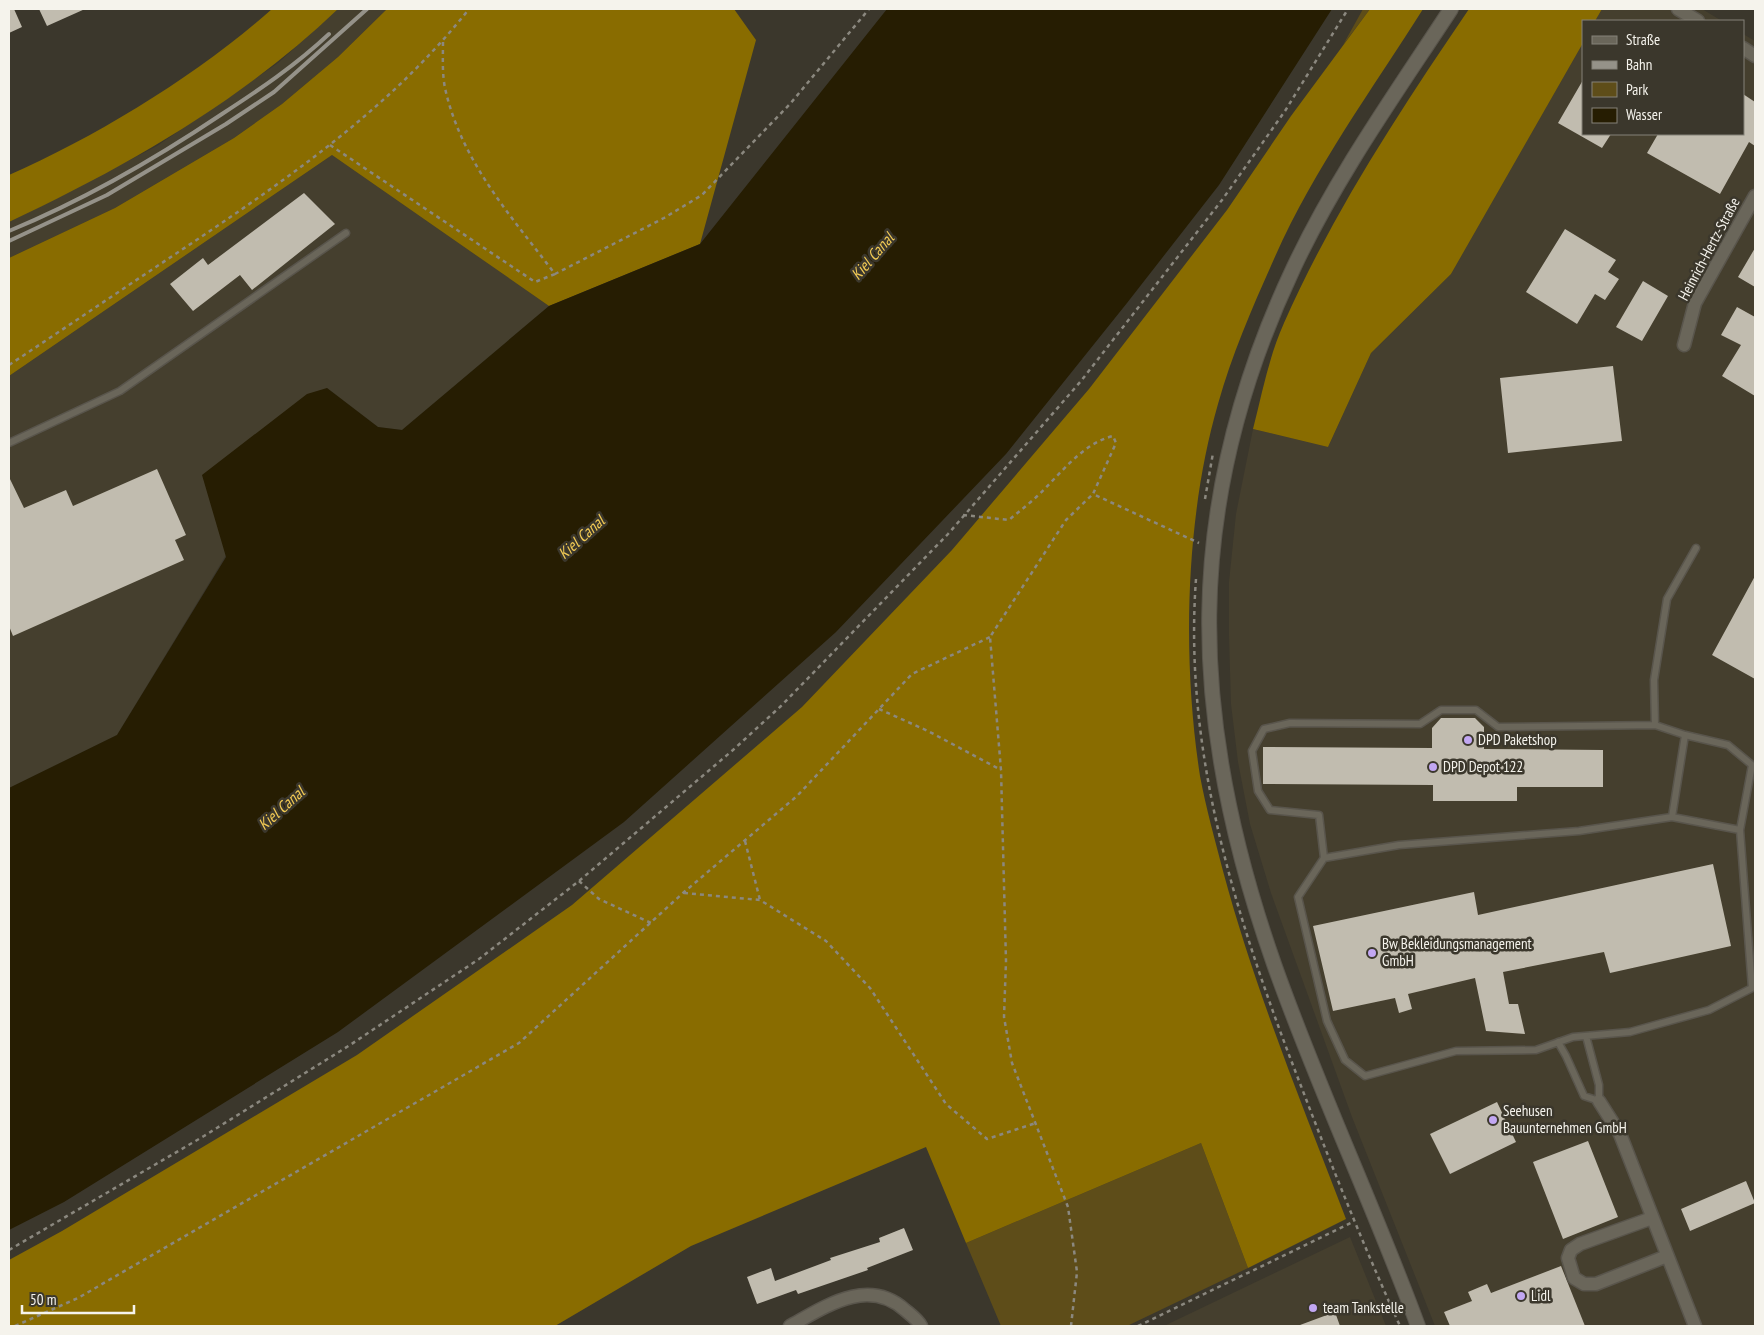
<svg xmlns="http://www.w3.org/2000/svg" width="1764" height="1335" font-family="'PT Sans Narrow',sans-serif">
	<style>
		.built { fill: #453f2e }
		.green { fill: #5e4d19 }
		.forest { fill: #896c00 }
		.water { fill: #261d02 }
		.building { fill: #c1bcaf }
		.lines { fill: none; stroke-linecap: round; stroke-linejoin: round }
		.service-casing { stroke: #59554c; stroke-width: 9 }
		.minor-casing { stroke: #59554c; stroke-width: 15 }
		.secondary-casing { stroke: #59554c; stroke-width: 16 }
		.path { stroke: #8b887f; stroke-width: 2.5; stroke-dasharray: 4 4; stroke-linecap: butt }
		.service { stroke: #6a665a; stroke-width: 6 }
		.minor { stroke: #6a665a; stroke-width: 12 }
		.secondary { stroke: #6a665a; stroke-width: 14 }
		.rail { stroke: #959289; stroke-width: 4 }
		.poi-dot { fill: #c2a7f2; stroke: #3b372c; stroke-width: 2 }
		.labels { text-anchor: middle; stroke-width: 5; stroke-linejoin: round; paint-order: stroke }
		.street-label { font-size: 15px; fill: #f5f3ec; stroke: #3b372c }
		.poi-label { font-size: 15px; fill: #f5f3ec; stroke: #3b372c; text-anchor: start }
		.water-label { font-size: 16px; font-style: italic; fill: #f3cb54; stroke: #3b372c }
	</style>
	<rect width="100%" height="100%" fill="#3b372c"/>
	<path class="built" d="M338 9H387L338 57 282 104 234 138 115 208 9 258V222L157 146 278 63Z
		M1602 9H1702L1722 21H1595Z
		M1743 34 1755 41V1326H1435L1352 1117 1271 893 1250 824 1238 762 1231 704 1229 636V582L1236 514 1253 429 1328 447 1371 353 1451 274 1583 43V134H1743Z
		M332 155 549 306 402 430 378 427 327 388 117 735 9 788V376Z
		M1350 1237 1386 1326H1164Z"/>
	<path class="green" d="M1363 9H1370L1343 45Z
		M1201 1143 1248 1268 1127 1326H1001L966 1243Z"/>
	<path class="forest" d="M272 9H338C243 100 128 166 9 222V175C98 136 199 74 272 9Z
		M387 9H734L756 40 700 244 549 306 332 155 9 376V258L115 208 234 138 282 104 338 57Z
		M1370 9H1423C1372 90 1313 170 1274 259 1253 306 1232 354 1218 404 1185 518 1182 659 1200 776 1206 808 1215 840 1223 871 1255 990 1302 1104 1346 1219L1248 1268 1201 1143 966 1243 926 1147 691 1246 555 1326H9V1260L62 1231 357 1055 572 905 802 707 952 550 1089 389 1227 210 1291 116Z
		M1469 9H1602L1595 21H1583V43L1451 274 1371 353 1328 447 1253 429C1262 394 1269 356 1284 323 1333 212 1401 109 1469 9Z"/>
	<path class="water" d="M887 9H1332L1219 185 1127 303 1006 454 836 632 624 822 338 1032 64 1202 9 1230V788L117 735 226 557 202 475 307 394 327 388 378 427 402 430 549 306 700 244Z"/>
	<path class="building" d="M9 9H14L22 27 9 33Z
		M39 9H85L47 26Z
		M1583 80V134H1611L1602 148 1558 123Z
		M1743 94 1755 102V146L1749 142 1720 194 1647 153 1658 134H1743Z
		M304 193 335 224 252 290 240 275 193 311 170 284 203 258 208 265Z
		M1565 229 1616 260 1608 272 1619 279 1605 300 1595 294 1577 324 1526 292Z
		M1755 248V287L1738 277Z
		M1643 281 1668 296 1642 341 1616 327Z
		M1737 307 1755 317V396L1722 376 1741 345 1721 335Z
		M1613 366 1622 441 1508 453 1500 378Z
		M157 469 186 535 175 540 184 560 13 636 9 626V477L24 508 66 490 73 506Z
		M1755 576V679L1712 655Z
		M1441 718H1475L1484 727V749L1603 750V787H1517V801H1433V785L1263 784V747L1432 748V728Z
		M1713 864 1731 946 1610 973 1604 952 1503 972 1509 1004H1518L1525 1034 1486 1031 1475 978 1408 994 1412 1009 1399 1013 1395 998 1333 1011 1313 926 1474 892 1478 915Z
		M1497 1102 1516 1142 1450 1174 1430 1134Z
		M1588 1141 1618 1217 1563 1239 1533 1162Z
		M1746 1181 1755 1203 1690 1231 1681 1209Z
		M904 1228 913 1250 867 1268 868 1270 798 1294 796 1290 757 1304 747 1277 771 1268 775 1281 831 1260 830 1258 880 1242 879 1238Z
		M1561 1266 1585 1326H1450L1444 1312 1472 1301 1468 1292 1487 1284 1491 1293Z
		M1335 1312 1340 1326H1300V1325Z"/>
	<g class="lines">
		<g class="service-casing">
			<path id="service" d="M9 443 120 391 346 233
				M1441 710H1476L1498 727 1655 725 1685 735 1728 745 1752 765 1740 830 1752 988 1709 1010 1630 1032 1573 1037 1536 1050 1456 1051 1365 1076 1345 1060 1327 1021 1298 897 1324 858 1319 815 1270 810 1258 791 1252 751 1264 729 1290 723 1420 724Z
				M1655 725 1654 680 1667 599 1696 548
				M1672 817 1685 735
				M1324 858 1399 845 1579 831 1672 817 1740 830
				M1558 1042 1566 1056 1584 1096 1599 1101V1085L1586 1036"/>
		</g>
		<g class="minor-casing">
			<path id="minor" d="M1678 9 1698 21
				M1743 48 1755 56
				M1684 345 1695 303 1755 196
				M1599 1101 1620 1134 1695 1326
				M1652 1218 1580 1244 1571 1250 1568 1258 1574 1278 1584 1284H1596L1667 1256
				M790 1326C826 1306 868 1277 905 1310 911 1315 918 1320 921 1326"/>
		</g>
		<g class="secondary-casing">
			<path id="secondary" d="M1418 1326C1373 1204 1317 1086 1274 964 1188 719 1181 507 1293 269 1336 177 1396 93 1451 9"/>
		</g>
		<path class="path" d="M443 42C443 57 442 73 445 88 461 161 511 216 555 274L664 218 702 195 790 104 869 9
			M330 145 535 282 555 274
			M9 365C71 324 133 282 195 241 296 173 393 105 469 9
			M1205 499 1213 453
			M963 515 1009 520C1017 513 1025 507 1033 500 1057 479 1080 444 1113 436L1116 443 1093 494 1199 543
			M1196 579C1183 755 1238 924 1301 1086 1332 1167 1364 1247 1400 1326
			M879 709 928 731 1001 770
			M745 841 760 900
			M579 881 599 899 651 923
			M684 893 760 900 826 941 870 988 946 1104 987 1139 1036 1123
			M9 1250 204 1136 350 1045 479 959 579 881 733 750 781 706 948 534 1081 381 1222 200 1285 111 1348 9
			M15 1326 78 1298 519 1043 683 893 797 796 912 674 990 637
			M1071 1326 1077 1272 1068 1207 1012 1063 1004 1017 1006 961 1001 770 990 637 1066 520 1093 494
			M1138 1326 1353 1222"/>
		<use href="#service" class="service"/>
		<use href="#minor" class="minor"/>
		<use href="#secondary" class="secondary"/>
		<path class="rail" d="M9 231C84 200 155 159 222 114 259 90 296 65 329 34
			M9 241 107 195 226 124 274 92 367 9"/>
	</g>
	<g class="poi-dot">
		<circle cx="1468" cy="740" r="5"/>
		<circle cx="1433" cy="767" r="5"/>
		<circle cx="1372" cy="953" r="5"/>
		<circle cx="1493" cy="1120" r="5"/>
		<circle cx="1521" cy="1296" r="5"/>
		<circle cx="1313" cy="1308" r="5"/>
	</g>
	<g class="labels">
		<g class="street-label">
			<text transform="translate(1709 249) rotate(-62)" y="5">Heinrich-Hertz-Straße</text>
		</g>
		<g class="poi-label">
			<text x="1478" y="745">DPD Paketshop</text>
			<text x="1443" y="772">DPD Depot 122</text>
			<text x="1382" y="949">Bw Bekleidungsmanagement<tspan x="1382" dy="17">GmbH</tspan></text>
			<text x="1503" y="1116">Seehusen<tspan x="1503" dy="17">Bauunternehmen GmbH</tspan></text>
			<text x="1531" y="1301">Lidl</text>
			<text x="1323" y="1313">team Tankstelle</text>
		</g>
		<g class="water-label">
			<text transform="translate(872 256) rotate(-49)" y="6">Kiel Canal</text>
			<text transform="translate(581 537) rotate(-42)" y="6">Kiel Canal</text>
			<text transform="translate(281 808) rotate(-42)" y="6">Kiel Canal</text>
		</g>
	</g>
	<rect width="1764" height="1335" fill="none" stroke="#f5f3ec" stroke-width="20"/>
	<rect x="1582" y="20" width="162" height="115" fill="#3b372c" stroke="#858279"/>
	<rect x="1592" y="36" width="25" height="8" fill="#6a665a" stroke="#858279"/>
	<text x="1626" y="45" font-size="15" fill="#f5f3ec">Straße</text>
	<rect x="1592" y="61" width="25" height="8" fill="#959289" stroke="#858279"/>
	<text x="1626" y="70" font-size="15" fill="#f5f3ec">Bahn</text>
	<rect x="1592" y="82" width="25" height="15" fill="#5e4d19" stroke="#858279"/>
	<text x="1626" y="95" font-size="15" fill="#f5f3ec">Park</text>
	<rect x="1592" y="108" width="25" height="15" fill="#261d02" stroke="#858279"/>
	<text x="1626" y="120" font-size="15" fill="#f5f3ec">Wasser</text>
	<path d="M22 1305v8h112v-8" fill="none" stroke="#f5f3ec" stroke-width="2.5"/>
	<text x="30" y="1305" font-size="15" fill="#f5f3ec" stroke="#3b372c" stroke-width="4" paint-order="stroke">50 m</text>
</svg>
